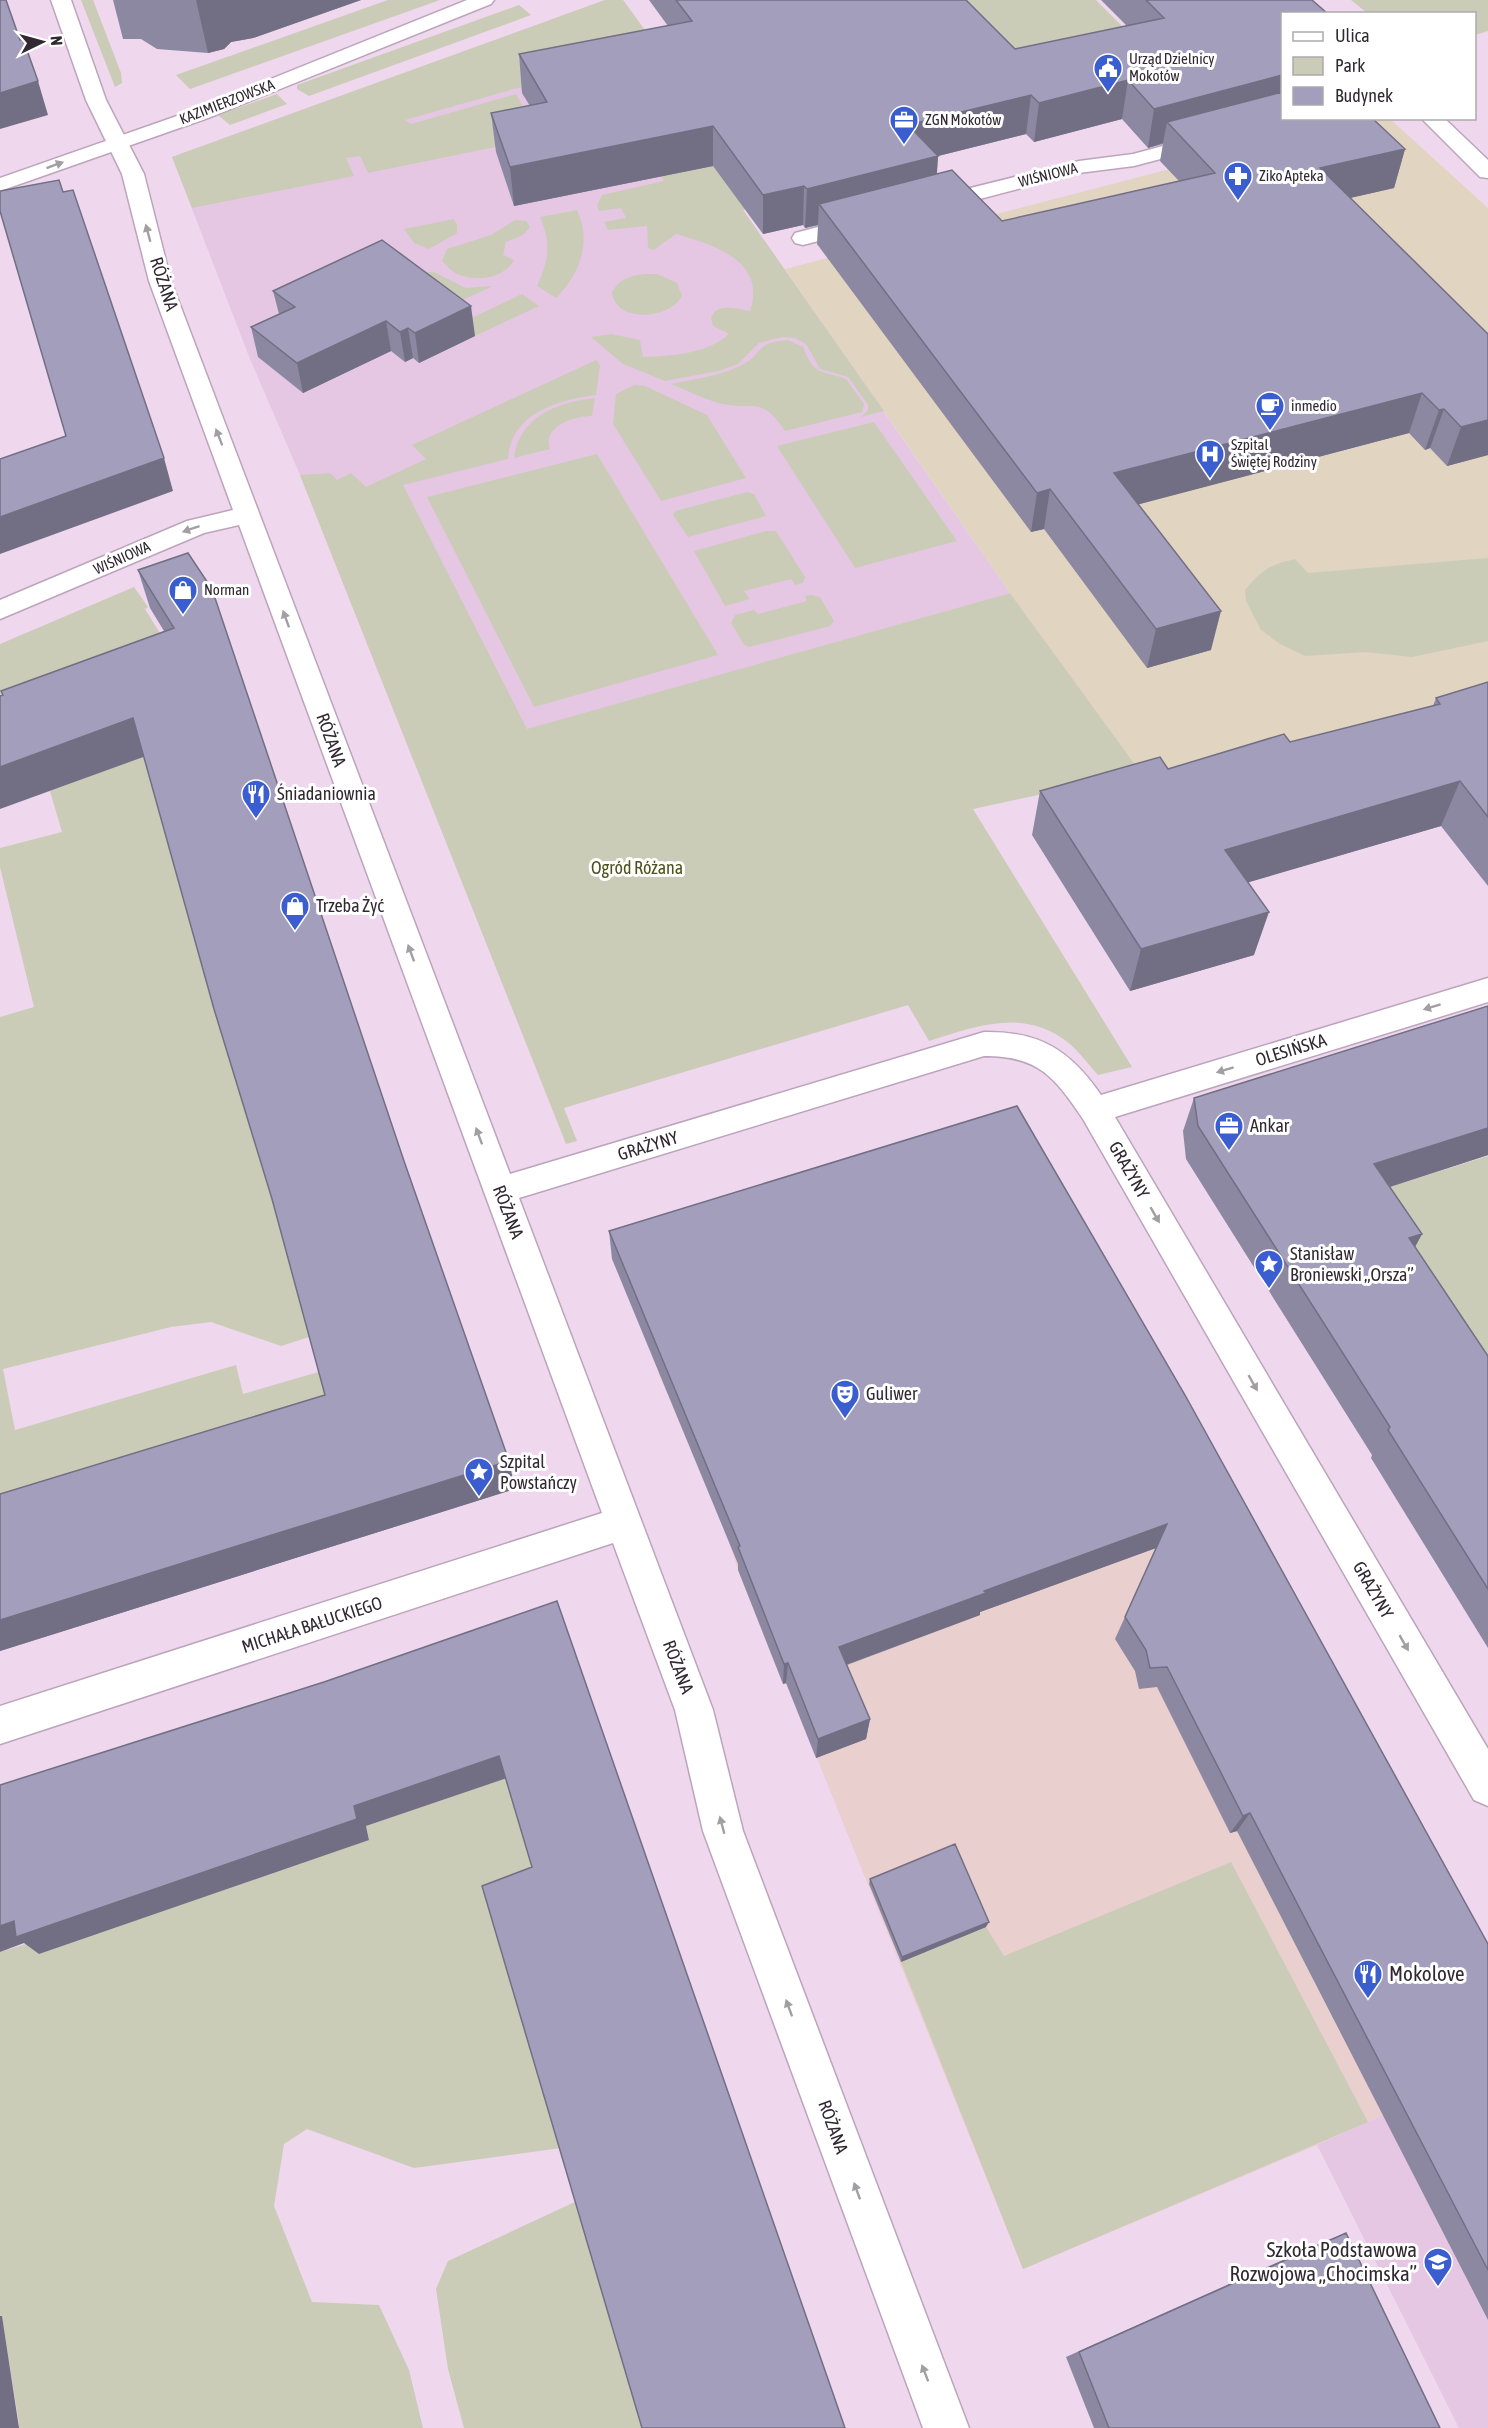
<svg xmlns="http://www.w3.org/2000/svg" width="1488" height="2428" font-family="'Asap Condensed',sans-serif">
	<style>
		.commercial { fill: #eacfcf }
		.built { fill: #e5c7e4 }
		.medical { fill: #e1d4c1 }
		.green { fill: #caccb7 }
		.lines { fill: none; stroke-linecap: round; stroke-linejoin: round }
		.minor-casing { stroke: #bca5bb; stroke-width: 3 }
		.tertiary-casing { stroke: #bca5bb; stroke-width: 3 }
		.minor { fill: #fff; fill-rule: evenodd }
		.tertiary { fill: #fff; fill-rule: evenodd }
		.wall { fill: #8c88a2; fill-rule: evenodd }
		.shaded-wall { fill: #726f84 }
		.building { fill: #a39ebc; stroke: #726f84; stroke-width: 1.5 }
		.oneway { fill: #a29ea2 }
		.labels { text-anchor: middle; stroke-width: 6; stroke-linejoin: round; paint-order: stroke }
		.far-poi-label { font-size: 15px; fill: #312831; stroke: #fff; text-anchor: start }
		.far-street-label { font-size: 15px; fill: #312831; stroke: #fff }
		.street-label { font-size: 18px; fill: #312831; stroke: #fff }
		.poi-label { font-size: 18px; fill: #312831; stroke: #fff; text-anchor: start }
		.park-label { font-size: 18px; fill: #4e511b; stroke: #fff }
		.near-poi-label { font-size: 21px; fill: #312831; stroke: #fff; text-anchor: start }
	</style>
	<rect width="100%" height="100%" fill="#efd7ee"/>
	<path class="commercial" d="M950 1276 1175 1420 1488 2067 1317 2145 1023 2269 787 1684H783L738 1570 726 1533 658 1372Z"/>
	<path class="built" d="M605 0H623L771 203 743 210 1010 593 414 762 300 475 250 359 172 157Z
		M1488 2067V2428H1459L1317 2145Z"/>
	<path class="medical" d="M1362 119H1390L1488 208V704L1143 777 1010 593 785 269Z"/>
	<path class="green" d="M81 0H93L121 73 122 83 115 87Z
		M388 0H440L190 89 176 75Z
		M605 0H623L771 203 743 210 884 411 861 417 868 410V405L848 377 820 369 806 344 795 338 782 337 759 343 738 364 719 371 665 381 623 364 591 337 611 334 640 340 643 357C671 356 707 354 729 334L713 326 711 317C719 302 736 309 750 311 767 261 714 245 676 234L654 250 648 248 647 226 608 230 604 222 626 218 621 208 599 211 597 205 602 195 664 181 597 73 514 89 405 120 411 124 516 94 540 138 368 173 360 156 346 158 354 176 192 208 172 157Z
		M940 0H1096L1143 47 1039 68Z
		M1351 0H1488V31L1475 35 1474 14 1367 13Z
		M519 5 531 15 309 96 297 89V85Z
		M277 94 287 104 230 125 218 115Z
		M577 210C592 242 580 274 556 298L537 286C549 260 551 243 540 217Z
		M454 219 457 225V233L429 249 414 243 404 229Z
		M515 220 526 221 530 227 523 235 506 242 503 255 514 260C504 279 475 282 457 274 451 271 446 265 442 261L447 249 491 235Z
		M421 272H434L466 288 493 286 454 304Z
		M644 274H657L677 283 682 296C670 319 617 324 612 293 618 279 630 276 644 274Z
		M522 294 539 306 475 336 459 324Z
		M788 340 803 347C815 377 820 369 846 379L864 404 862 412 785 431C759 392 751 413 715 402 700 397 686 390 671 384 694 379 719 376 740 366 764 355 753 342 788 340Z
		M596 360 600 365 596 395C558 400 511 413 508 459L403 485 527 729 1010 593 1141 773 973 809 1132 1067 1098 1075C1089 1065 1080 1053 1070 1044 1026 1007 977 1026 929 1041L908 1005 564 1108 577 1141 566 1144 300 475 330 473 337 480 351 473 366 487 426 459 412 445Z
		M634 385 645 386 707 415 746 478 661 501 613 424 616 394Z
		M595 398 592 416C575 416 542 426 550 449L514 458C519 417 557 402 595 398Z
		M874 422 957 541 855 568 777 446Z
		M597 454 718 655 534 707 427 497Z
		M747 492 754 494 766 516 688 537 673 515 675 511Z
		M766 531H776L805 577 803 583 795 585 791 579 744 591 750 599 725 606 694 551Z
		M1488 558V641L1412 657 1366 652 1305 656 1280 644 1261 630 1246 601 1245 590C1262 570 1269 565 1295 559L1308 573Z
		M134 587 148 607 145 609 166 643 0 696V644Z
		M811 595 820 597 834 621 830 626 749 647 744 645 731 623 735 615 754 610 758 614 807 601 805 596Z
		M162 749 312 1336 281 1346 211 1322 171 1327 3 1369 15 1430 236 1365 243 1394 459 1331 478 1380 0 1527V1017L34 1007 0 867V848L62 832 50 791Z
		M1488 1156V1418L1379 1190Z
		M526 1771 561 2148 414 2168 307 2129 284 2144 274 2206 312 2302 379 2305 409 2370 423 2428H16L19 2424 2 2317H0V1952L369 1839 366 1826Z
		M1231 1862 1368 2122 1023 2269 901 1962 986 1927 1004 1956Z
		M577 2201 645 2428H464L448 2369 436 2289 448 2261Z"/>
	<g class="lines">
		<g class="minor-casing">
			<path id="minor" d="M51 0H71L106 100 144 174 171 281 510 1174 984 1032C1039 1031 1070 1050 1101 1095L1488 978V1002L1115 1117 1488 1749V1806L1474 1800 1083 1119C1054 1076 1038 1056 984 1056L519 1198 713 1710 743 1831 969 2428H923L703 1831 675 1710 613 1543 0 1744V1706L602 1513 239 525 204 533 0 619V600L187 521 233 510 149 281 122 174 86 100Z
				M1282 114V118H1303L1300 122 1134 166 1079 173 934 211 926 209 923 204 926 199 1079 161 1133 154Z
				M860 216 868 218 871 223 868 228 803 245 795 243 792 238 795 233Z"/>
		</g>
		<g class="tertiary-casing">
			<path id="tertiary" d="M467 0H494L491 4 208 118 0 191V178L194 110Z
				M1421 118H1444L1488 160V178L1480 177Z"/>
		</g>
		<use href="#minor" class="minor"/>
		<use href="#tertiary" class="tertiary"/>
	</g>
	<path class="wall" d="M113 0H361L253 38 231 42 224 49 208 53 157 49 141 39H123Z
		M649 0H966L1015 49 1127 26 1101 0H1312L1282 14V118L1405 149 1394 188 1350 198 1488 455 1447 466 1430 448 1425 450 1409 433 1138 504 1211 650 1147 668 1044 529 1031 532 817 244 818 225 805 228 803 225 763 234 713 166 514 206 496 152 491 113 530 106 522 93 519 54 668 26ZM1122 119 1148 148 1163 144 1160 161 1179 181 1002 221 937 174 938 156 1026 134 1034 142Z
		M273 291 475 336 419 363 413 358 405 362 391 351 303 393 258 357 251 327 279 314Z
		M188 553 404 1161 515 1489 0 1651V1494L325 1395 164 631 150 608 138 570Z
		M1488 682V886L1441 826 1248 882 1254 955 1130 991 1032 835 1040 791 1168 769 1290 742 1433 706 1436 698Z
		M1488 1006V1155L1390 1187 1422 1234 1415 1247 1488 1356V1648L1371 1458 1372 1455 1186 1159 1183 1131 1194 1098Z
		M1017 1106 1488 1944V2320L1237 1831 1230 1833 1157 1687 1139 1689 1135 1671 1115 1639 1156 1548 980 1612V1615L847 1665 870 1719 866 1739 816 1758 786 1683 783 1684 738 1570V1564L612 1259 609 1231Z
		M870 1879 986 1927 901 1962 869 1884Z
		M1346 2233 1440 2428H1094L1066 2357 1323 2242Z"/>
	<path class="shaded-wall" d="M196 0H361L253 38 231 42 224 49 208 53Z
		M1282 65V107L1167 122 1163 143 1148 148 1154 109Z
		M1128 80 1122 119 1034 142 1039 103Z
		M38 81 48 115 0 129V93Z
		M1031 95 1026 134 938 156 935 195 819 204 818 225 805 228 807 189 908 125Z
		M713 126V166L514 206 510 167Z
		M1405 149 1394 188 1310 207 1320 168Z
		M804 186 803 225 763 234V195Z
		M471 306 475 336 419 363 415 333Z
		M386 321 391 351 303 393 297 363Z
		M408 328 413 358 405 362 400 332Z
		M1422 393 1409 433 1106 513 1114 473Z
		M1444 409 1430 448 1425 450 1439 410Z
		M1488 420V455L1447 466 1461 427Z
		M164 458 173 491 0 554V517Z
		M1050 489 1044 529 1031 532 1037 493Z
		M1221 611 1211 650 1147 668 1156 629Z
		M133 718 146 756 0 809V767Z
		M1460 781 1441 826 1212 893 1225 850Z
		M1269 912 1254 955 1130 991 1141 949Z
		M1488 1128V1155L1358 1197 1374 1164Z
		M1422 1234 1405 1265 1409 1238Z
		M509 1461 515 1489 0 1651V1620Z
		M1167 1524 1156 1548 980 1612V1615L837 1668 839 1647 984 1591Z
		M788 1663 786 1683 783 1684 784 1664Z
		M870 1719 866 1739 816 1758 818 1739Z
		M499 1756 507 1778 366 1826 369 1840 39 1954 24 1943 0 1952V1926Z
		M1250 1813 1237 1831 1230 1833 1243 1816Z
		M989 1922 986 1927 901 1962 902 1957Z
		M0 2316H2L19 2428H0Z"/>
	<path class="building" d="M0 0H6L20 40 23 39 38 81 0 93Z
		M676 0H966L1015 49 1164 18 1146 0H1312L1328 14H1282V75L1154 109 1128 80 1039 103 1031 95 908 125 938 156 807 189 804 186 763 195 713 126 510 167 491 113 547 102 519 54 692 21Z
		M1282 92V118H1372L1405 149 1320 168 1488 334V420L1461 427 1444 409 1439 410 1422 393 1114 473 1221 611 1156 629 1050 489 1037 493 819 204 952 170 1002 221 1215 173 1167 122Z
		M59 180 63 192 73 190 164 458 0 517V459L66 436 0 211V191Z
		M382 240 471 306 415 333 408 328 400 332 386 321 297 363 251 327 295 307 273 291Z
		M188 553 212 589 404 1161 509 1461 0 1620V1494L325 1395 272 1199 214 1009 133 718 0 767V696L3 695 1 691 174 628 138 570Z
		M1488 682V817L1460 781 1225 850 1269 912 1141 949 1040 791 1160 757 1168 769 1284 734 1290 742 1440 704 1436 698Z
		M1488 1006V1128L1374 1164 1422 1234 1409 1238 1488 1356V1589L1388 1430 1390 1427 1198 1126 1194 1098Z
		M1017 1106 1185 1395 1488 1944V2270L1250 1813 1243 1816 1167 1667 1150 1668 1146 1650 1125 1617 1167 1524 984 1591 986 1593 839 1647 870 1719 818 1739 788 1663 784 1664 738 1547 740 1546 609 1231Z
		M557 1601 845 2428H642L482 1886 532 1867 499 1756 354 1806 357 1819 16 1937 14 1921 0 1926V1785L324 1682Z
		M955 1844 989 1922 902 1957 870 1879Z
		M1346 2233 1440 2428H1109L1079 2352Z"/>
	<defs><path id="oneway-solid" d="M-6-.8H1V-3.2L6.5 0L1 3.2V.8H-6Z" transform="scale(1.5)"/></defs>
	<g class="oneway">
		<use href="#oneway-solid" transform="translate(55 165) rotate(-20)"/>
		<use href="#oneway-solid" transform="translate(148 233) rotate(-105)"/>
		<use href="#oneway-solid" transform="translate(219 437) rotate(-111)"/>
		<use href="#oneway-solid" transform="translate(191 529) rotate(161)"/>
		<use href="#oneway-solid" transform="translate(286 619) rotate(-110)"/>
		<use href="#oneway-solid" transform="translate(411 953) rotate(-110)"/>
		<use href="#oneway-solid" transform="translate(1432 1007) rotate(163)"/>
		<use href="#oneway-solid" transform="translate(1225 1070) rotate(163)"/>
		<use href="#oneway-solid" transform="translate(479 1136) rotate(-110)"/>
		<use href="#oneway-solid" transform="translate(1155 1215) rotate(60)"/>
		<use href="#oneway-solid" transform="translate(1253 1383) rotate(60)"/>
		<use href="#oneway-solid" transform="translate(1404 1643) rotate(60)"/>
		<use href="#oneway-solid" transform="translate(722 1825) rotate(-105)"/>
		<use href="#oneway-solid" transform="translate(789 2008) rotate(-110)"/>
		<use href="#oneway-solid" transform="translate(857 2191) rotate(-110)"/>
		<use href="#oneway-solid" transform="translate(925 2373) rotate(-111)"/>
	</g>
	<defs>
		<g id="civic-pin" transform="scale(1.5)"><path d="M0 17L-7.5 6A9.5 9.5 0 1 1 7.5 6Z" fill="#3a5ecf" stroke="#fff"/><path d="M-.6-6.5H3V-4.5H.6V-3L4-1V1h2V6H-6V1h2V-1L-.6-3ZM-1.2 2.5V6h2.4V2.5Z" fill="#fff"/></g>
		<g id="office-pin" transform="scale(1.5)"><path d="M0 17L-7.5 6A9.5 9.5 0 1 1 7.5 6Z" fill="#3a5ecf" stroke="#fff"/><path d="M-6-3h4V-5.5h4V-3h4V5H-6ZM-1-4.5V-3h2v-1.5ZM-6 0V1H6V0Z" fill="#fff"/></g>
		<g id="pharmacy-pin" transform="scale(1.5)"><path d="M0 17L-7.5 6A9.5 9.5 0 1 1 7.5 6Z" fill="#3a5ecf" stroke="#fff"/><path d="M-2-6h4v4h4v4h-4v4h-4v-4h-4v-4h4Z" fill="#fff"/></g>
		<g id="cafe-pin" transform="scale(1.5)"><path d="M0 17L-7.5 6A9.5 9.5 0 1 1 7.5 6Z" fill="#3a5ecf" stroke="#fff"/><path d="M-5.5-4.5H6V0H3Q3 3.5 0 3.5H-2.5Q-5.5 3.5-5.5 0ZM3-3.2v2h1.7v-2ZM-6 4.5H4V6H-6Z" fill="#fff"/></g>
		<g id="hospital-pin" transform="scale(1.5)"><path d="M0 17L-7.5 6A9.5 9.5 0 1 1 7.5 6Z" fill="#3a5ecf" stroke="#fff"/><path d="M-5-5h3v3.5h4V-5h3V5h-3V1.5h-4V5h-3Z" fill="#fff"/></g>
		<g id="shop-pin" transform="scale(1.5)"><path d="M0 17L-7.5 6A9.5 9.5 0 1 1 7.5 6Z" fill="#3a5ecf" stroke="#fff"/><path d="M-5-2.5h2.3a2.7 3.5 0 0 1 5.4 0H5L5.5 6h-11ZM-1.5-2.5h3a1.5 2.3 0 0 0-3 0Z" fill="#fff"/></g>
		<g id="restaurant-pin" transform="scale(1.5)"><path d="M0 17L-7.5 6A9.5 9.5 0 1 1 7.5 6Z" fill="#3a5ecf" stroke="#fff"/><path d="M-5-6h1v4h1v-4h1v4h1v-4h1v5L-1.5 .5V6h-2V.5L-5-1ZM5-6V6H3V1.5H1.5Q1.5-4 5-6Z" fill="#fff"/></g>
		<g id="sight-pin" transform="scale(1.5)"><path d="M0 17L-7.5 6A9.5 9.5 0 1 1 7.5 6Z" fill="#3a5ecf" stroke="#fff"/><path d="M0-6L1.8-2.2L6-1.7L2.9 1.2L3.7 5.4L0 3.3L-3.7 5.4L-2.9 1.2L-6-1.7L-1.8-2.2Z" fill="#fff"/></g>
		<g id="theatre-pin" transform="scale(1.5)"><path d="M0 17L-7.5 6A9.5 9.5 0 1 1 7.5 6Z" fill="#3a5ecf" stroke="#fff"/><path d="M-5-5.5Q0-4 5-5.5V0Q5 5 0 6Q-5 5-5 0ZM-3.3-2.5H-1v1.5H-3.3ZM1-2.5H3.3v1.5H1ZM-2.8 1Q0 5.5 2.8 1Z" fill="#fff"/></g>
		<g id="school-pin" transform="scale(1.5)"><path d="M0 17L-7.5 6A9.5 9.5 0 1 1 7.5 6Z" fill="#3a5ecf" stroke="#fff"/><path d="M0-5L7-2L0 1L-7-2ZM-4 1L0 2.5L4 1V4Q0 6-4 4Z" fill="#fff"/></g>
	</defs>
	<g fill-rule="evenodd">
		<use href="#civic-pin" x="1108" y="68"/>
		<use href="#office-pin" x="904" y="120"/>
		<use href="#pharmacy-pin" x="1238" y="176"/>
		<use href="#cafe-pin" x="1270" y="406"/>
		<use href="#hospital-pin" x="1210" y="454"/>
		<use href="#shop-pin" x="183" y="590"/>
		<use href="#restaurant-pin" x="256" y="794"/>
		<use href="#shop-pin" x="295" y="906"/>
		<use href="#office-pin" x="1229" y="1126"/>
		<use href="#sight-pin" x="1269" y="1264"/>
		<use href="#theatre-pin" x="845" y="1394"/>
		<use href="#sight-pin" x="479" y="1472"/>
		<use href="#restaurant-pin" x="1368" y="1974"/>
		<use href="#school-pin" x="1438" y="2262"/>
	</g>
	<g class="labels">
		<g class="far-poi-label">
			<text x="1129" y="64">Urząd Dzielnicy<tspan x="1129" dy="17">Mokotów</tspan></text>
			<text x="925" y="125">ZGN Mokotów</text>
			<text x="1259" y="181">Ziko Apteka</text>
			<text x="1291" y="411">inmedio</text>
			<text x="1231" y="450">Szpital<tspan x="1231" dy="17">Świętej Rodziny</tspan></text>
			<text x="204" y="595">Norman</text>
		</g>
		<g class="far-street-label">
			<text transform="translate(227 102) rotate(-21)" y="5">KAZIMIERZOWSKA</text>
			<text transform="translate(1048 175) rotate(-14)" y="5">WIŚNIOWA</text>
			<text transform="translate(122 558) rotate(-24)" y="5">WIŚNIOWA</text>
		</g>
		<g class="street-label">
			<text transform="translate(164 284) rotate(72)" y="6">RÓŻANA</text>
			<text transform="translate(331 740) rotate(70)" y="6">RÓŻANA</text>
			<text transform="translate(1291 1050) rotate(-17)" y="6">OLESIŃSKA</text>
			<text transform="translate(648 1146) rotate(-17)" y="6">GRAŻYNY</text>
			<text transform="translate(1129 1170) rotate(60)" y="6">GRAŻYNY</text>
			<text transform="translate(508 1212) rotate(69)" y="6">RÓŻANA</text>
			<text transform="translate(1373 1590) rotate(60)" y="6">GRAŻYNY</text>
			<text transform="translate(312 1625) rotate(-18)" y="6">MICHAŁA BAŁUCKIEGO</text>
			<text transform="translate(678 1667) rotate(69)" y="6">RÓŻANA</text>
			<text transform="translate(833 2127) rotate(70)" y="6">RÓŻANA</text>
		</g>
		<g class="poi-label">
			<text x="277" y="800">Śniadaniownia</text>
			<text x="316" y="912">Trzeba Żyć</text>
			<text x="1250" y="1132">Ankar</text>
			<text x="1290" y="1260">Stanisław<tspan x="1290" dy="21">Broniewski „Orsza”</tspan></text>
			<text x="866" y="1400">Guliwer</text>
			<text x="500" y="1468">Szpital<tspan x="500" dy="21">Powstańczy</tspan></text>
		</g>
		<g class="park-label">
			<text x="637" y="874">Ogród Różana</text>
		</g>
		<g class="near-poi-label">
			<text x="1389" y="1981">Mokolove</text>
			<text x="1417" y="2257" text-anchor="end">Szkoła Podstawowa<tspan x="1417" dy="24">Rozwojowa „Chocimska”</tspan></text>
		</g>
	</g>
	<rect x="1281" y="12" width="195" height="108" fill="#ffffff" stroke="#ada9ad" stroke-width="1.5"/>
	<rect x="1293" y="32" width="30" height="9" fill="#ffffff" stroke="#ada9ad" stroke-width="1.5"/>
	<text x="1335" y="42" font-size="18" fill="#312831">Ulica</text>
	<rect x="1293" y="57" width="30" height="18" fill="#caccb7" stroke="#ada9ad" stroke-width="1.5"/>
	<text x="1335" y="72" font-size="18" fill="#312831">Park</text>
	<rect x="1293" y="87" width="30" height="18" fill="#a39ebc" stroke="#ada9ad" stroke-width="1.5"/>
	<text x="1335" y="102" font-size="18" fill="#312831">Budynek</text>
	<g transform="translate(42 42) rotate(85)" stroke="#ffffff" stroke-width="4.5" paint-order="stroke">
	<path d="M0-4.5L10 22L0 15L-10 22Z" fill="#312831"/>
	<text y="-9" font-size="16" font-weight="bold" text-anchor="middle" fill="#312831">N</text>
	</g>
</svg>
